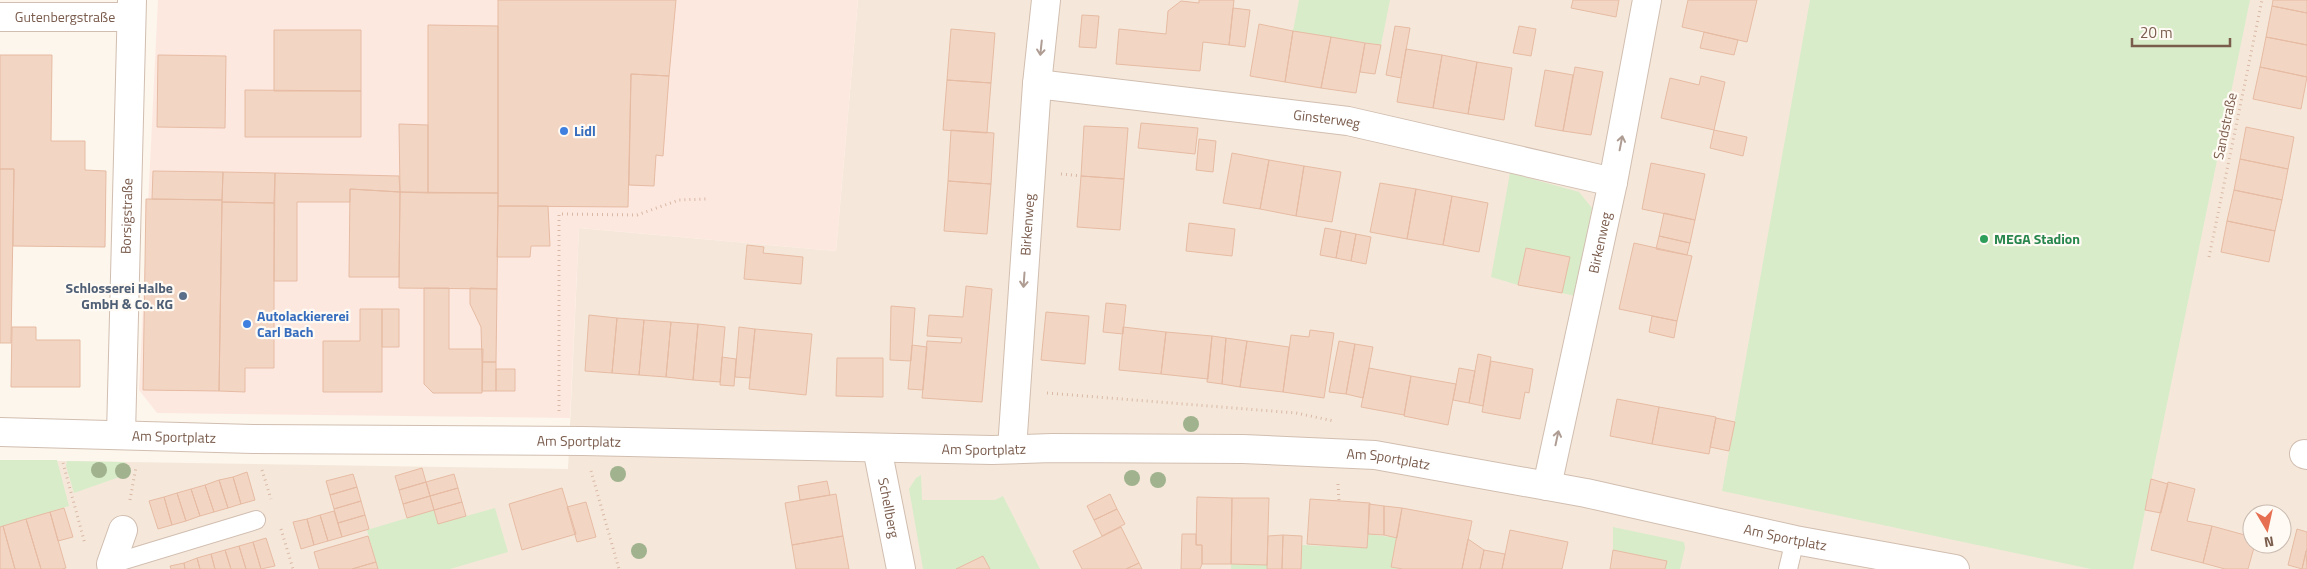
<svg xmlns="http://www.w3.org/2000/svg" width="2307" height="569" font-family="'Titillium Web',sans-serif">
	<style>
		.residential { fill: #f5e8da; fill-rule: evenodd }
		.commercial { fill: #fde8e0 }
		.green { fill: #d8ecc9 }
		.building { fill: #f3d5c3; stroke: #e6bba3 }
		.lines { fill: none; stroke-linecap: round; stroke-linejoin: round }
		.service-casing { stroke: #d1beb0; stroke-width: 20 }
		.minor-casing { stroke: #d1beb0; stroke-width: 30 }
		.path { stroke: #d9b8a5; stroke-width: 3; stroke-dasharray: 1 4; stroke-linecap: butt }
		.service { stroke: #fff; stroke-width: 18 }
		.minor { stroke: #fff; stroke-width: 28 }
		.tree { fill: #a0b28e }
		.oneway { stroke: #af9d94 }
		.shop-dot { fill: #3f7fe0; stroke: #fffaf3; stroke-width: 2 }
		.leisure-dot { fill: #2e9e5b; stroke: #fffaf3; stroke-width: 2 }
		.service-dot { fill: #5c6f8a; stroke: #fffaf3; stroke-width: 2 }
		.labels { text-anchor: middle; stroke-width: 4.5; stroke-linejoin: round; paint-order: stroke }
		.street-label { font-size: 14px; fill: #7a5c4d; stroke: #fffaf3 }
		.shop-label { font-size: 14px; font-weight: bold; fill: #366cbe; stroke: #fffaf3; text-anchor: start }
		.leisure-label { font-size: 14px; font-weight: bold; fill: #27864d; stroke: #fffaf3; text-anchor: start }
		.service-label { font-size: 14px; font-weight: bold; fill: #4e5e75; stroke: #fffaf3; text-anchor: end }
	</style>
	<rect width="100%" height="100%" fill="#fdf6ec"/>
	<path class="residential" d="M858 0H2307V569H0V460L568 469 579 228 836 251ZM2252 514H2282V544H2252Z"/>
	<path class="commercial" d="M158 0H858L836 251 579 228 570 418 157 413 139 390Z"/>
	<path class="green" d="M1299 0H1390L1381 45 1293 31Z
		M1810 0H2250L2133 569H2091L1722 491Z
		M1510 173 1579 192 1592 208 1575 296 1562 293 1569 257 1526 248 1518 285 1491 277Z
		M0 460H57L69 506 0 527Z
		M67 461 125 462V475L74 493 66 466Z
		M921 475 922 500H995L1003 496 1040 569H990L983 556 956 569H923L909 489 916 478Z
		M495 508 508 552 450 569H378L367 530 434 510 438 524Z
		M1613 527 1684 542 1685 548 1680 569H1665L1667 561 1613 550Z
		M1368 534 1397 538 1392 567 1403 569H1301L1302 545 1367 548Z
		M1231 564 1267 565V569H1231Z"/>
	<path class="building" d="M498 0H676L669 76 631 74 628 207 498 206Z
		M1199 0H1234L1229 45 1203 42 1200 71 1116 64 1119 29 1166 34 1168 11 1181 1 1199 3Z
		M1573 0H1619L1616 17 1571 8Z
		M1688 0H1757L1747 42 1682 27Z
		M2273 0H2307V13L2272 6Z
		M2272 6 2307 13V45L2266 37Z
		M1233 8 1250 10 1245 47 1229 45Z
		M1082 15 1099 16 1096 48 1079 47Z
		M1259 24 1293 31 1285 82 1250 76Z
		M428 25 498 26V193H428Z
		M1395 26 1410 28 1401 78 1386 75Z
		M1519 26 1536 29 1531 56 1513 53Z
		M951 29 995 33 991 83 947 80Z
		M274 30H361V91H274Z
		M1293 31 1331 37 1321 88 1285 82Z
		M1704 32 1738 40 1734 55 1700 48Z
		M1331 37 1365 43 1356 93 1321 88Z
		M2266 37 2307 45V77L2260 67Z
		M1365 43 1381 45 1375 74 1360 72Z
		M1406 49 1442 55 1433 108 1397 102Z
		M0 55H52L51 141H85V170L106 171 105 247 13 246 14 169H0Z
		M158 55 226 56 225 128 157 127Z
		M1442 55 1477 62 1468 114 1433 108Z
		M1477 62 1512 68 1504 120 1468 114Z
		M1575 67 1603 72 1591 135 1563 131Z
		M2260 67 2307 77 2301 109 2253 99Z
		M1545 70 1573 75 1563 131 1535 126Z
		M631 74 669 76 663 156 656 155 654 186 629 185Z
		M1701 76 1725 82 1714 130 1661 118 1670 78 1699 85Z
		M947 80 991 83 987 133 943 130Z
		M245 90 361 91V137H245Z
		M1141 123 1198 128 1195 154 1138 148Z
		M399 124 428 125V193L400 192Z
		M1084 126 1128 128 1124 179 1081 176Z
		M2246 127 2294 137 2288 169 2240 159Z
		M951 130 994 133 991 184 948 181Z
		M1714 130 1747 137 1743 156 1710 148Z
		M1199 139 1216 141 1213 172 1196 170Z
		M1232 153 1269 160 1260 209 1223 203Z
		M2240 159 2288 169 2282 200 2234 190Z
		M1269 160 1304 166 1296 216 1260 209Z
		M1651 163 1705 174 1695 220 1642 209Z
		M1304 166 1341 172 1332 222 1296 216Z
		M0 169H14L11 343H0Z
		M153 171 223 172 222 200 152 199Z
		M223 172 275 173 274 203 222 202Z
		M275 173 399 176 400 192 350 189V202H297V281H274Z
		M1081 176 1124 179 1120 230 1077 227Z
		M948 181 991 184 987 234 944 231Z
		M1380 183 1416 189 1407 239 1370 232Z
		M350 189 400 192 399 277H349Z
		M1416 189 1452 196 1443 245 1407 239Z
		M2234 190 2282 200 2275 231 2227 221Z
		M400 192 498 193 497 289 399 288Z
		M1452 196 1488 203 1479 252 1443 245Z
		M146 199 222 200 219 391 143 390Z
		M222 202 274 203V368H245V392L219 391Z
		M498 206H548L550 246H531L530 257H497Z
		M1664 213 1695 220 1690 243 1659 236Z
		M2227 221 2275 231 2269 262 2221 252Z
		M1189 223 1235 229 1232 256 1186 251Z
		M1325 228 1341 231 1336 258 1320 255Z
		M1341 231 1356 234 1351 261 1336 258Z
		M1356 234 1371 237 1366 264 1351 261Z
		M1659 236 1690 243 1687 255 1656 249Z
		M1634 243 1692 256 1677 321 1619 309Z
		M747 245 764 247 763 253 803 257 801 284 744 279Z
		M1526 248 1570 257 1562 293 1518 285Z
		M966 286 992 289 982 402 922 398 927 341 961 343 962 338 927 336 929 315 963 317Z
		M424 288H449V349H483L482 393H433L424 384Z
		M470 288 497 289 496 362H482L481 327 470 304Z
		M1106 303 1126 305 1123 334 1103 332Z
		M891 306 915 308 911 361 890 360Z
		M360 309H382V392H323V341H360Z
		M382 309H399V347H382Z
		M1046 312 1089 316 1085 364 1041 360Z
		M589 315 617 318 612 373 585 371Z
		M1652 316 1677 321 1674 338 1649 332Z
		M617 318 644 320 639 375 612 373Z
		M644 320 671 322 666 377 639 375Z
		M671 322 698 324 693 380 666 377Z
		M698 324 725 327 720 382 693 380Z
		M12 327H36V340H80V387H11Z
		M739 327 755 329 750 378 735 377Z
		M1123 327 1166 332 1161 374 1119 370Z
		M755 329 812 334 806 395 749 389Z
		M1310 330 1334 333 1324 398 1283 392 1291 335 1309 337Z
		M1166 332 1212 336 1208 379 1161 374Z
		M1212 336 1226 338 1222 384 1207 382Z
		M1226 338 1247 341 1240 387 1222 384Z
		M1247 341 1289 347 1283 392 1240 387Z
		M1339 341 1355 344 1346 394 1329 392Z
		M1355 344 1373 347 1363 398 1346 394Z
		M912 345 927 347 923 390 908 389Z
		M1478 354 1491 357 1483 406 1469 403Z
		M722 357 736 359 734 386 720 385Z
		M837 358H883V397L836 396Z
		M1491 361 1533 369 1529 393 1525 392 1520 419 1482 412Z
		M482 362H496V391H482Z
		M1369 368 1411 376 1404 415 1361 407Z
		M1459 368 1475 371 1469 403 1453 400Z
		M496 369H515V391H496Z
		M1411 376 1456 384 1448 425 1404 416Z
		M1617 399 1659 407 1652 444 1610 436Z
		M1659 407 1716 417 1709 454 1652 444Z
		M1716 418 1735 422 1729 451 1710 447Z
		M422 468 426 482 399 490 395 476Z
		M247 472 255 500 241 504 233 477Z
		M353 474 357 487 330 495 326 481Z
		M454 474 458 488 430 496 426 482Z
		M233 477 241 504 228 508 219 480Z
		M2151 479 2168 484 2161 513 2145 510Z
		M219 480 228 508 214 512 205 485Z
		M827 481 830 495 800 500 798 486Z
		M426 482 430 496 403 504 399 490Z
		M2168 482 2195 489 2187 521 2212 526 2203 563 2151 550Z
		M205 485 214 512 200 516 191 489Z
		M357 487 361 501 334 509 330 495Z
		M458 488 462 502 434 510 430 496Z
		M562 488 576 534 522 550 509 504Z
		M191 489 200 516 186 521 177 493Z
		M177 493 186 521 172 525 164 497Z
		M836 494 843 536 792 545 785 503Z
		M1110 494 1117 509 1094 520 1087 506Z
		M430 496 434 510 407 518 403 504Z
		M164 497 172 525 158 529 149 501Z
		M1197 497 1232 498 1231 564H1202V545H1196Z
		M1232 498H1269L1267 565 1231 564Z
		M1310 499 1370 503 1367 548 1307 544Z
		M361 501 365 515 338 523 334 509Z
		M462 502 466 516 438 524 434 510Z
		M586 502 596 537 577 542 567 507Z
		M1369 504 1384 506V535L1368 534Z
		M1384 506 1402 508 1397 538 1384 535Z
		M64 508 73 537 58 541 50 512Z
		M1402 508 1472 521 1462 569H1403L1391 567Z
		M1117 509 1125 524 1102 536 1094 520Z
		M334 511 342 537 328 541 320 515Z
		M50 512 66 568 62 569H41L26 519Z
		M320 515 328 541 314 545 307 519Z
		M365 515 369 529 342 537 338 523Z
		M26 519 41 569H15L3 526Z
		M307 519 314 545 301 549 293 522Z
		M3 526 15 569H0V527Z
		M2212 526 2252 537V544H2255L2248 569H2225L2203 563Z
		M1121 527 1139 563 1126 569H1082L1073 551Z
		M2297 529 2307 532V548L2302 569 2288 565Z
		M1510 530 1568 542 1562 569H1502Z
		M1182 534H1196V545H1202V564L1200 569H1181Z
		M1283 535 1282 569H1267L1268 536Z
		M1283 535 1302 536 1301 569H1282Z
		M368 536 376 562 352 569H319L314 552Z
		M843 536 849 569H796L792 545Z
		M266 538 275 566 261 569 253 542Z
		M1468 539 1484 550 1480 569H1462Z
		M253 542 261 569H246L239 546Z
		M239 546 246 569H231L225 550Z
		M225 550 231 569H215L211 554Z
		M1484 550 1505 554 1502 569H1480Z
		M1613 550 1667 561 1665 569H1610Z
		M2306 551 2307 569H2302Z
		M211 554 215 569H200L197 558Z
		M983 556 990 569H956Z
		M197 558 200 569H185L184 563Z
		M376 562 378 569H352Z
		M184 563 185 569H171L170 566Z
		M1139 563 1142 569H1126Z"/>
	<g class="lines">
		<g class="service-casing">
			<path id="service" d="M111 564 256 520
				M1788 569 1795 540"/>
		</g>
		<g class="minor-casing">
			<g id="minor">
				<path id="s1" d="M0 17H131"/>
				<path id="s2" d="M1037 84 1348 121 1613 182"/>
				<path id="s3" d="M0 432 253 439 583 441 992 450 1052 448 1243 449 1375 455 1586 493 1795 540 1955 569"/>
				<path id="s4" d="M121 434 132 0"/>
				<path id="s5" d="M877 448 901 569"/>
				<path id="s6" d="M1012 449 1037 84 1046 0"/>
				<path d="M2304 454 2307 455"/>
				<path id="s7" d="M1547 486 1613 182 1647 0"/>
				<path d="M112 569 111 564 123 530"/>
			</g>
		</g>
		<path class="path" d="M1061 174 1081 176
			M2209 257 2262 0
			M1047 393 1296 413 1334 421
			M559 411V214L637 215 679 200 706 199
			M63 463 85 544
			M262 470 271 499
			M591 471 619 569
			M1338 484 1339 501
			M130 500 136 467
			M281 529 293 569"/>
		<use href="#service" class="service"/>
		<use href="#minor" class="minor"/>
	</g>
	<g class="tree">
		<circle cx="1191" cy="424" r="8"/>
		<circle cx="99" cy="470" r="8"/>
		<circle cx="123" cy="471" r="8"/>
		<circle cx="618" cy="474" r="8"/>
		<circle cx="1132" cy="478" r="8"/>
		<circle cx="1158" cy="480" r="8"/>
		<circle cx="639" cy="551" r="8"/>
	</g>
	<defs><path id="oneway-shaft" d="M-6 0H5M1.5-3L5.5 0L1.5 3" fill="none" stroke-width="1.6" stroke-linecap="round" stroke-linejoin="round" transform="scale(1.25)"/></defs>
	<g class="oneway">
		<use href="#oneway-shaft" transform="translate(1041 48) rotate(96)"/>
		<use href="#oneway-shaft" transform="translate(1621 143) rotate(-79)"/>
		<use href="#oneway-shaft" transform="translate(1024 280) rotate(94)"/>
		<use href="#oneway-shaft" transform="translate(1557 438) rotate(-78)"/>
	</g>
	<g class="shop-dot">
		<circle cx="564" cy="131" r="5"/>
		<circle cx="247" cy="324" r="5"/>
	</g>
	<circle class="leisure-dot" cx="1984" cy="239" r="5"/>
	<circle class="service-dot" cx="183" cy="296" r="5"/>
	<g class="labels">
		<g class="street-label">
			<text dy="5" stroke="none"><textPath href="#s1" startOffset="65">Gutenbergstraße</textPath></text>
			<text dy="5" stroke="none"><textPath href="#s2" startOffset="292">Ginsterweg</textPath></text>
			<text transform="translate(2225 126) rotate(-78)" y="5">Sandstraße</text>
			<text dy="5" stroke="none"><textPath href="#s4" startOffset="218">Borsigstraße</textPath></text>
			<text dy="5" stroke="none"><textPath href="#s6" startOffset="225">Birkenweg</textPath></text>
			<text dy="5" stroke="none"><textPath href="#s7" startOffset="249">Birkenweg</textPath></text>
			<text dy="5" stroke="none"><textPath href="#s3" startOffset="174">Am Sportplatz</textPath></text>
			<text dy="5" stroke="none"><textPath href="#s3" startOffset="579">Am Sportplatz</textPath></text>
			<text dy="5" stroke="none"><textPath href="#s3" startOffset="984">Am Sportplatz</textPath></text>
			<text dy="5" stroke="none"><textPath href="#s3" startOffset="1389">Am Sportplatz</textPath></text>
			<text dy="5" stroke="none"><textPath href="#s5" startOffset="61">Schellberg</textPath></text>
			<text dy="5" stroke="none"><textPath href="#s3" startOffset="1794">Am Sportplatz</textPath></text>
		</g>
		<g class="shop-label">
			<text x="574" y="136">Lidl</text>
			<text x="257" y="321">Autolackiererei<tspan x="257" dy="16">Carl Bach</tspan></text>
		</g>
		<g class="leisure-label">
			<text x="1994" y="244">MEGA Stadion</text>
		</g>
		<g class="service-label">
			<text x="173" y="293">Schlosserei Halbe<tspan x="173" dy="16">GmbH &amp; Co. KG</tspan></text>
		</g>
	</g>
	<g transform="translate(2267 529) rotate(171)"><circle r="24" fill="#fffaf3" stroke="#cabbb1"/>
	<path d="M0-4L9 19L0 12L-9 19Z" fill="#e76f51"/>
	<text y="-8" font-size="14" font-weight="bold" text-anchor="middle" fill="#7a5c4d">N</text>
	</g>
	<path d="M2132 38v8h98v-8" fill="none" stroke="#7a5c4d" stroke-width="2.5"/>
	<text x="2140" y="38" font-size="15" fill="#7a5c4d" stroke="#fffaf3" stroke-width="4" paint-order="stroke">20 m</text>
</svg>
